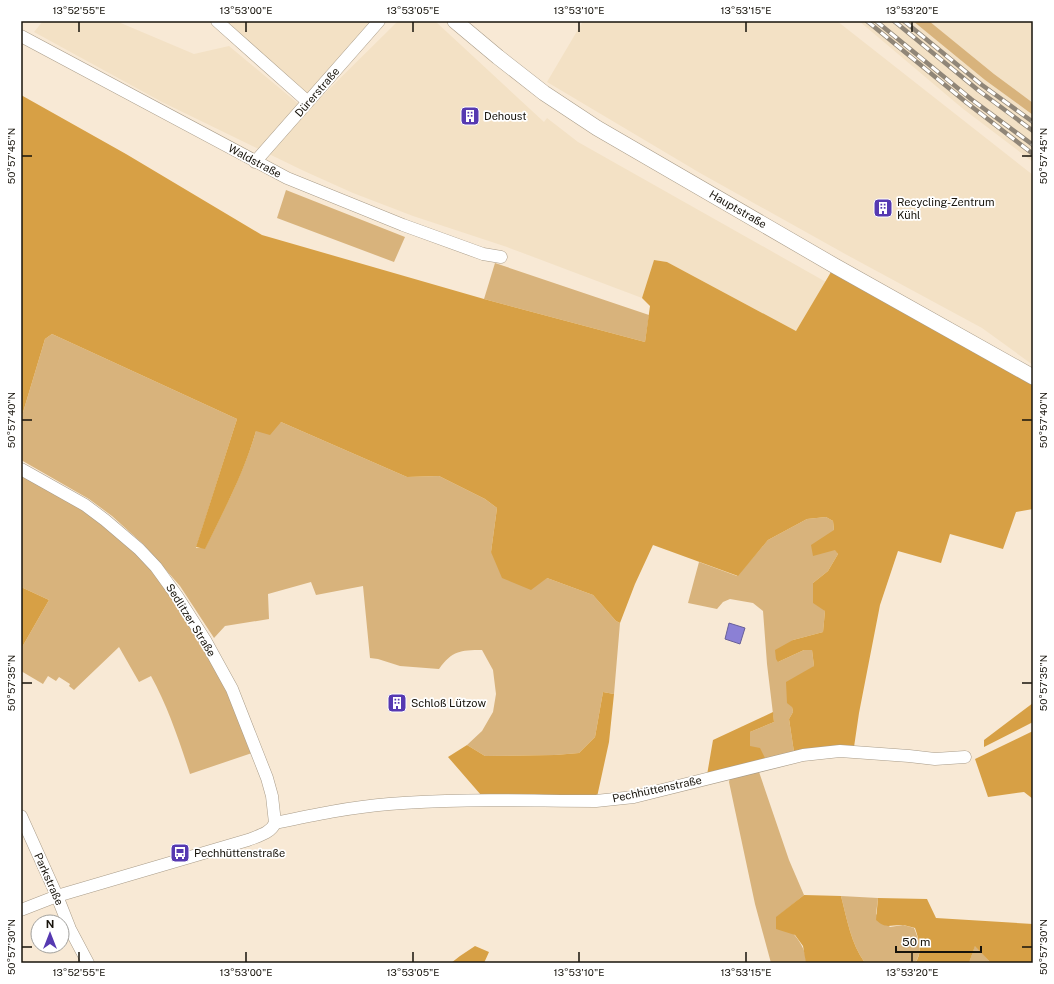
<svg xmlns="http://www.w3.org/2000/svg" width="1054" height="984" font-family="'Public Sans',sans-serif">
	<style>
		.built { fill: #f3e1c5 }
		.green { fill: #d8b37c }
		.forest { fill: #d7a045 }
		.water { fill: #8b80d5; stroke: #685f98 }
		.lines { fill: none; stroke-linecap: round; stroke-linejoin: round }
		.minor-casing { stroke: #a99c89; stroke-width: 13 }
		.major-casing { stroke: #a99c89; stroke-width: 16 }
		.minor { stroke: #fff; stroke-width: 12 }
		.major { stroke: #fff; stroke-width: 15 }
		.rail-casing { stroke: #908678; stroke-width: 4.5 }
		.rail { stroke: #fff; stroke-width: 3; stroke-dasharray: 9; stroke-linecap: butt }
		.ticks { fill: none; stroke: #17130b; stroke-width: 1.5 }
		.labels { text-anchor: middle; stroke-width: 3.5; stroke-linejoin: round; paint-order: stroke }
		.street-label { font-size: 11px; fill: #17130b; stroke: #fff }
		.poi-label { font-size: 11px; fill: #17130b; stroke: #fff; text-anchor: start }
		.neatline { fill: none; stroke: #17130b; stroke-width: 1.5 }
		.ticks-label { font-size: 10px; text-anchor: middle; fill: #17130b }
	</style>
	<rect width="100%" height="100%" fill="#f8e9d5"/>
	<path class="built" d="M43 21H116L194 54 229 46 307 111 398 21H435L544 122 547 118 578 142 826 282 796 331 667 262 654 260 642 298 507 247 413 216 353 193 304 171 162 102 34 32Z
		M224 21H373L307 94Z
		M583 21H837L1033 175V365L982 328 847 255 700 173 547 82Z
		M859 21H913L985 80 1033 115V162L962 108Z
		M929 21H1033V103L994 74Z"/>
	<path class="green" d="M913 21H929L994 74 1033 103V115L985 80Z
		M286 190 405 237 394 262 277 218Z
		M495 263 649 315 645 342 484 299Z
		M52 334 237 419 196 548H205C224 510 244 472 256 431L281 422 407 477 439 476 485 499 497 508 491 552 547 578 593 595 616 621 620 623 614 694 603 692 595 737 579 753 555 755 485 756 467 745 482 731 493 712 496 694 493 670 482 650C460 650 452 651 439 669L400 666 378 659 370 658 363 586 316 595 311 582 268 594 269 619 225 626 214 638 180 586 143 544 112 516 89 499 21 460V419L45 339Z
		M21 475 83 510 124 542 153 570 175 601 227 689 252 753 190 774C179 740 168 707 151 676L139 682 119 647 74 690 69 686 70 684 59 677 56 681 48 676 43 684 21 671V649L49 600 21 587Z
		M826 517 833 521 836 550 838 554 828 571 813 583 825 611 823 632 793 640 778 662 804 650H812L814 666 792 707 793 712 789 719 794 752 766 760 750 747V732L774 722 767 664 763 611 753 603 730 599 723 602 717 609 688 603 699 562 737 576 768 540 807 519Z
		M758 769 789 860 804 895 777 917C789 929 807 944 806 963H771L755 904 729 782 730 777Z
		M841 896 878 898 876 914 890 927 903 925 914 928C919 940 923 952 915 963H865C851 944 847 919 841 896Z
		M975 945 991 963H969Z"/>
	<path class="forest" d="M21 95 126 154 262 235 484 299 645 342 650 306 642 298 654 260 667 262 796 331 831 272 1033 384V509L1016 512 1003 549 950 534 941 563 898 551 880 605 859 713 854 747 794 752 789 719 793 712 792 707 787 703 786 682 814 666 812 650H804L778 662 776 659 775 650 793 640 823 632 825 611 813 603V583L828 571 838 554 835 550 813 556 811 545 834 530 833 521 826 517 807 519 768 540 738 576 653 545 635 584 620 623 616 621 593 595 547 578 531 590 502 578 491 552 497 508 485 499 439 476 407 477 281 422 270 435 256 431C244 473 224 510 205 549L196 547 237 419 52 334 45 339 21 419Z
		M21 587 49 600 21 649Z
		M603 692 614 694 609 742 597 797 481 795 448 757 467 745 485 756 555 755 579 753 595 737Z
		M1033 703V722L984 747V740Z
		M773 712 774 722 750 732V746L760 748 766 760 707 775 713 740Z
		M1033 731V799L1024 792 988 797 975 759Z
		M804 895 841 896C847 919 851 944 865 963H806L803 946 795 935 776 929V917Z
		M878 898 927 899 936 918 1033 924V963H991L975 946 969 963H915C923 953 919 940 915 928 910 927 906 925 901 925 889 925 886 929 876 920Z
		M475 946 489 952 484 963H451L460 956Z"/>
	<path class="water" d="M729 623 745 628 740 644 725 639Z"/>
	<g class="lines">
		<g class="minor-casing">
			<path id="minor" d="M217 21 308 102
				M21 36 287 178 403 225 483 254 501 257
				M255 162 379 21
				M21 469 85 505 105 520 139 549 156 567 177 596 205 640 232 689 267 778 272 796 275 823C271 833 258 836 248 840L57 896 21 910
				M21 816 57 896 70 929 88 963
				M275 823C313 815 351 807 389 804 458 798 527 801 596 801L634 797 803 755 840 751 909 756 935 759 965 757"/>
		</g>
		<g class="major-casing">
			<path id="major" d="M455 21 498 57 544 93 597 128 835 266 1033 377"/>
		</g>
		<use href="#minor" class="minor"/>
		<use href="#major" class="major"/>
		<g class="rail-casing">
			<path id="rail" d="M867 21 967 103 1033 154
				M876 21 971 99 1033 145
				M894 21 978 90 1033 131
				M904 21 982 85 1033 122"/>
		</g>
		<use href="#rail" class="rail"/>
	</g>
	<path class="ticks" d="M79 22V32M246 22V32M413 22V32M579 22V32M746 22V32M912 22V32M22 156H32M1022 156H1032M22 420H32M1022 420H1032M22 683H32M1022 683H1032M22 947H32M1022 947H1032M79 952V962M246 952V962M413 952V962M579 952V962M746 952V962M912 952V962"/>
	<defs>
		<g id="building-square" transform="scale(1)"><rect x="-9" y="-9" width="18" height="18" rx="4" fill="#5639b1" stroke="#fff"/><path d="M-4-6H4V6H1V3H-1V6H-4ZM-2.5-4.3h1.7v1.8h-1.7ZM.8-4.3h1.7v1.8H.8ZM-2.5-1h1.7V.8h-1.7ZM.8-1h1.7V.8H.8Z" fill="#fff"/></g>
		<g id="bus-square" transform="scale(1)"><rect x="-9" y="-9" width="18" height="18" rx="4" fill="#5639b1" stroke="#fff"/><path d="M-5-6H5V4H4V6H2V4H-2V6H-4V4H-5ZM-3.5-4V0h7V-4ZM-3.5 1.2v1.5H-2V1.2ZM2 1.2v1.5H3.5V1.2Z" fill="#fff"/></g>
	</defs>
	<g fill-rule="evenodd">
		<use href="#building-square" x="470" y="116"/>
		<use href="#building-square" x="883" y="208"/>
		<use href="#building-square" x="397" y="703"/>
		<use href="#bus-square" x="180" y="853"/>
	</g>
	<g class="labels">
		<g class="street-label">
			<text transform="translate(317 92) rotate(-49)" y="4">Dürerstraße</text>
			<text transform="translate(255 161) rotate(28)" y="4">Waldstraße</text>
			<text transform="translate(738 209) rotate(30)" y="4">Hauptstraße</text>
			<text transform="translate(191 620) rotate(58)" y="4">Sedlitzer Straße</text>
			<text transform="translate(657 789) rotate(-12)" y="4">Pechhüttenstraße</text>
			<text transform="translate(49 879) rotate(66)" y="4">Parkstraße</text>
		</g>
		<g class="poi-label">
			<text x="484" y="120">Dehoust</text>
			<text x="897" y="206">Recycling-Zentrum<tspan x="897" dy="13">Kühl</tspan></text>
			<text x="411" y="707">Schloß Lützow</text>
			<text x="194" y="857">Pechhüttenstraße</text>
		</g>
	</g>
	<rect width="1054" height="984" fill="none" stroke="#ffffff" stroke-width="44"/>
	<g transform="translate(50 934)"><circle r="19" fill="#ffffff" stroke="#a2a19d"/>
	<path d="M0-3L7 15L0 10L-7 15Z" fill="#5639b1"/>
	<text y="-6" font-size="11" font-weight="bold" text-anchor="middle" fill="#17130b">N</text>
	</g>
	<path d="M896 946v6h85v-6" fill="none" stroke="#17130b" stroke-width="2"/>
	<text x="902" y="946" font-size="12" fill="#17130b" stroke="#ffffff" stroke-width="3" paint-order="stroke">50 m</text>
	<rect x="22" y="22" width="1010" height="940" class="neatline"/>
	<g class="ticks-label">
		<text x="79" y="14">13°52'55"E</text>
		<text x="246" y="14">13°53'00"E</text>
		<text x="413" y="14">13°53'05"E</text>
		<text x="579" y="14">13°53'10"E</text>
		<text x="746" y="14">13°53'15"E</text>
		<text x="912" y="14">13°53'20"E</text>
		<text transform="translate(11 156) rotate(-90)" y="4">50°57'45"N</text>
		<text transform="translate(1043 156) rotate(-90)" y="4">50°57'45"N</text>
		<text transform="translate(11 420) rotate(-90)" y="4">50°57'40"N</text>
		<text transform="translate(1043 420) rotate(-90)" y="4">50°57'40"N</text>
		<text transform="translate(11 683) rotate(-90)" y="4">50°57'35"N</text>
		<text transform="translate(1043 683) rotate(-90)" y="4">50°57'35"N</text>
		<text transform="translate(11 947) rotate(-90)" y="4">50°57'30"N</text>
		<text transform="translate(1043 947) rotate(-90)" y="4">50°57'30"N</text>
		<text x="79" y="976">13°52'55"E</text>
		<text x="246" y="976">13°53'00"E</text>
		<text x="413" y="976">13°53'05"E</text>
		<text x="579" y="976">13°53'10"E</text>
		<text x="746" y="976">13°53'15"E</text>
		<text x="912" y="976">13°53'20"E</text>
	</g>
</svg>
